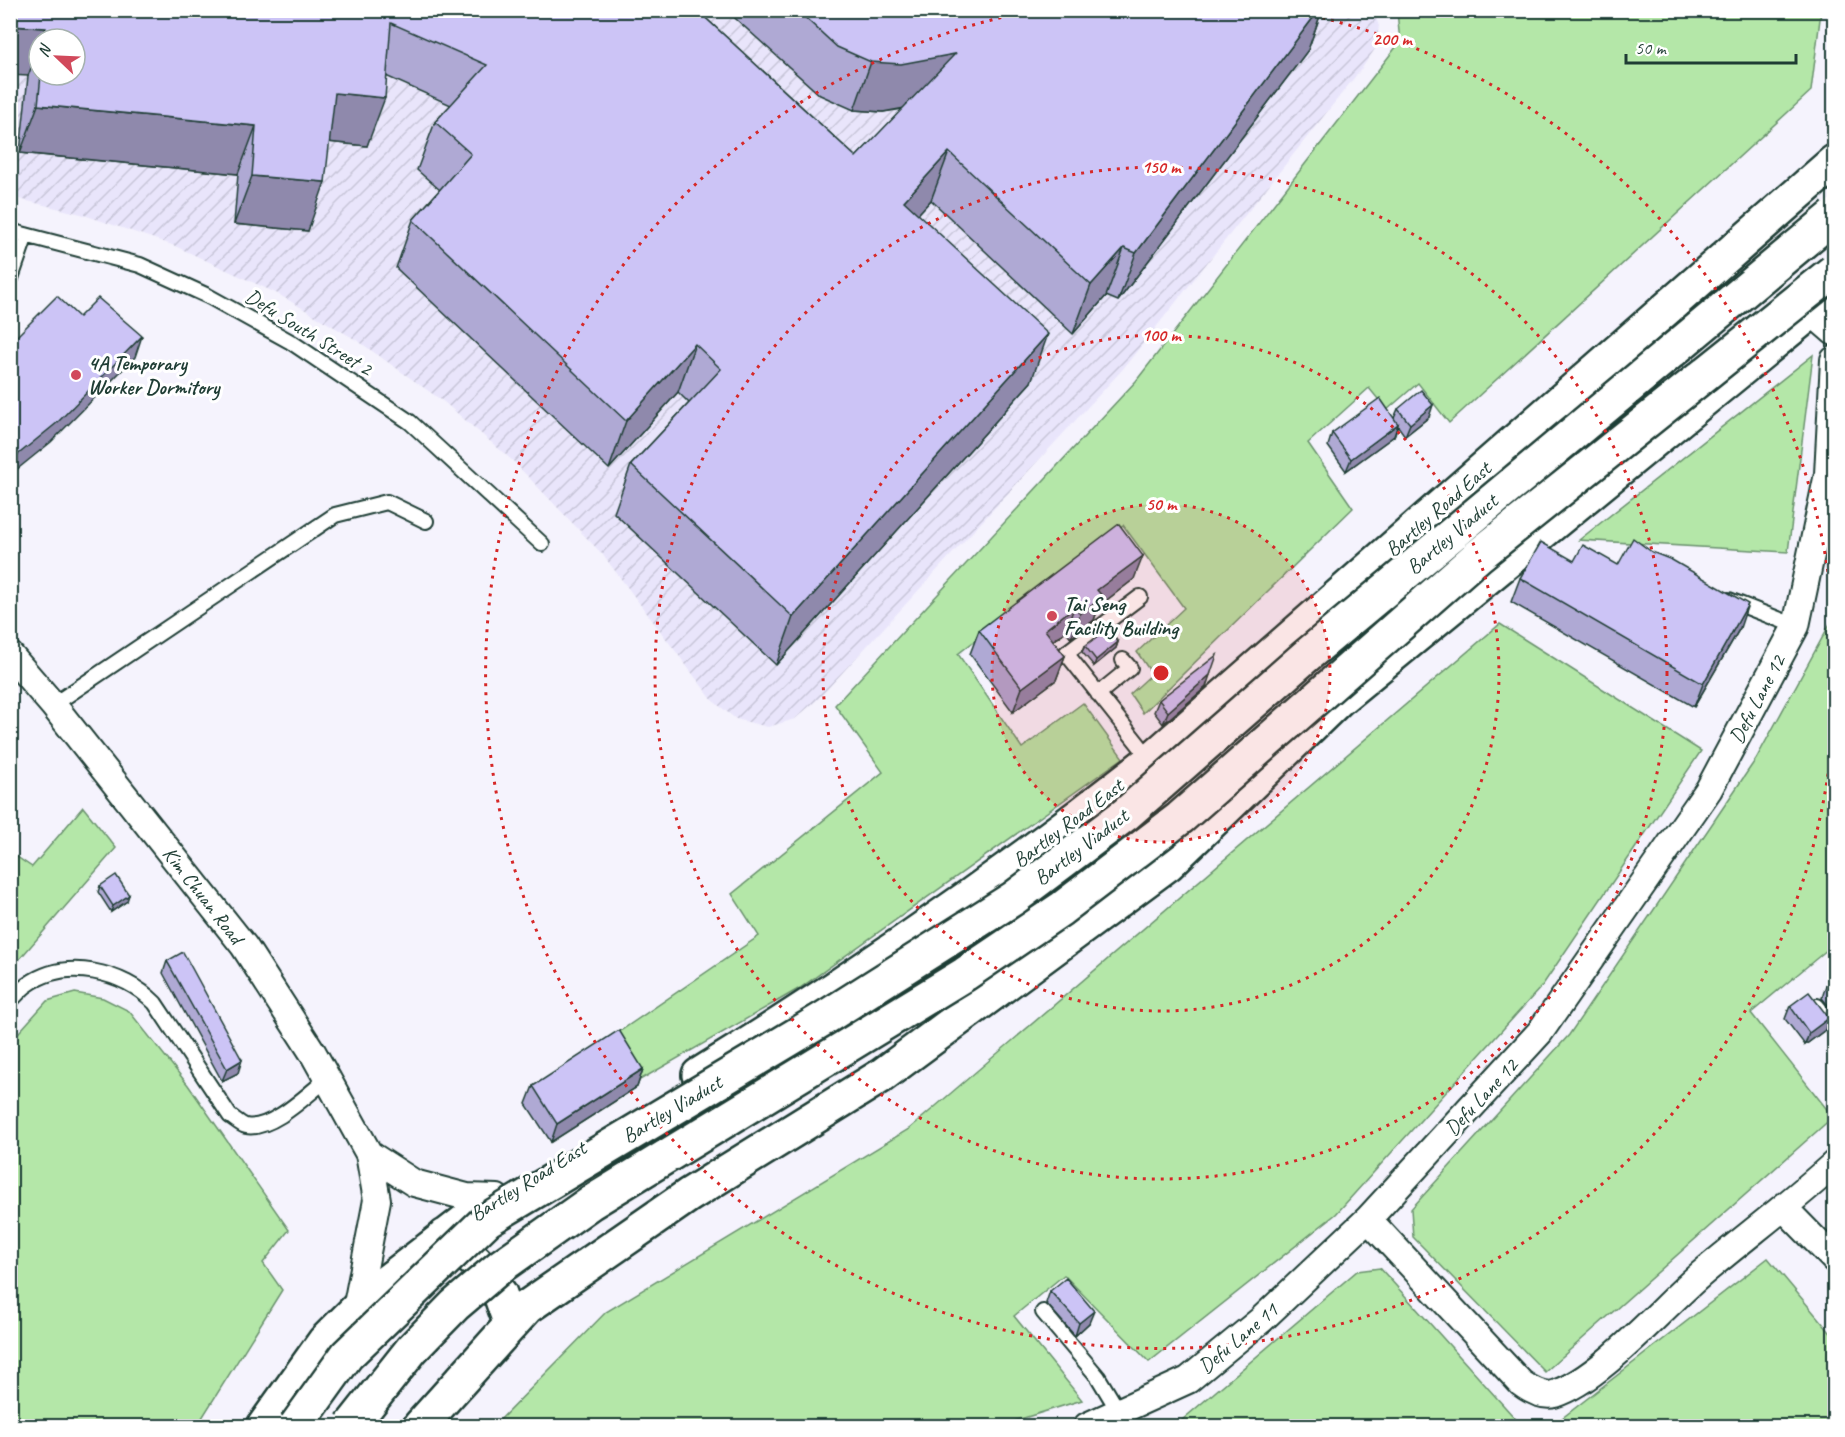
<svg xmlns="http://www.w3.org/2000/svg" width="1845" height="1437" font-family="Caveat,sans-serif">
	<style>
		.industrial { fill: url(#industrial-furrows); fill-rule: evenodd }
		.green { fill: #b4e7a8; stroke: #6a926e; stroke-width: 1.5 }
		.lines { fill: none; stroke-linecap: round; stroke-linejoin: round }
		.lane-casing { stroke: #1f3d34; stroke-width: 18 }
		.street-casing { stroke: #1f3d34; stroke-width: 30 }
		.secondary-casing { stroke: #1f3d34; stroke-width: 38 }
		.lane { stroke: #fff; stroke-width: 14 }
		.street { stroke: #fff; stroke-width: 26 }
		.secondary { stroke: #fff; stroke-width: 33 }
		.highway-bridge-casing { stroke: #1f3d34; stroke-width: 38; stroke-linecap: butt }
		.highway-bridge { stroke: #fff; stroke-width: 33 }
		.wall { fill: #afa9d4; stroke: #1f3d34; stroke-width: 1.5; fill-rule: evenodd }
		.shaded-wall { fill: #8f89ac; stroke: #1f3d34; stroke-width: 1.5 }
		.building { fill: #ccc4f6; stroke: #1f3d34; stroke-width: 1.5 }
		.ring { fill: none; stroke: #d62828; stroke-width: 3; stroke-dasharray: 3 6 }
		.poi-dot { fill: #d1495b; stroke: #fff; stroke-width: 2 }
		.labels { text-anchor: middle; stroke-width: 6; stroke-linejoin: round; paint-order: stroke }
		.street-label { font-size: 21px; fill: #1f3d34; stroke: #fff }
		.poi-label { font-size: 21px; font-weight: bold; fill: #1f3d34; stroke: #fff; text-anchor: start }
		.centre { fill: #d62828; stroke: #fff; stroke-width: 3 }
		.ring-label { font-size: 18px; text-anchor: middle; font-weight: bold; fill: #d62828; stroke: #fff; stroke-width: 6; stroke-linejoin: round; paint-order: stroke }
	</style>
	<defs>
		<pattern id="industrial-furrows" width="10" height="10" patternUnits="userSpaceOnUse" patternTransform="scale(1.5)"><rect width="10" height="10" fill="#e9e5fb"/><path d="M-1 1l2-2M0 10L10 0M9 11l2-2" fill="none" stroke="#c7c5d8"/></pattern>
	</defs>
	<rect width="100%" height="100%" fill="#f5f3fd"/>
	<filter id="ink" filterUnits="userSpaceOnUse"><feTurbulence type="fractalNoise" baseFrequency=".0167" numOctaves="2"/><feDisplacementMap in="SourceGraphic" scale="12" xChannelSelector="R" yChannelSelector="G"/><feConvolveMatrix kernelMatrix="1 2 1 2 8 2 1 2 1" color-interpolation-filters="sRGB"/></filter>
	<g filter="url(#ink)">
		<path class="industrial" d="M1373 10 1379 26 1375 49 1362 68 1122 370 819 698 795 719 768 727 736 719 713 701 603 555 513 461 444 402 358 341 278 294 175 246 81 214 11 197V11ZM39 39H75V75H39Z"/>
		<path class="green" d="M1397 11H1821L1811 91 1449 423 1418 383 1387 410 1369 388 1308 443 1353 508 1143 713 1130 694 1152 674 1137 652 1184 608 1123 525 958 654 1022 748 1083 703 1123 758 800 988 640 1080 616 1034 759 936 732 894 883 772 835 705 1136 381 1400 42Z
			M1813 355 1788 552 1579 540Z
			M1832 620 1834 621V944L1751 1013 1833 1117 1545 1372 1413 1237 1411 1209 1569 1035 1756 759Z
			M1500 624 1701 751 1542 986 1336 1214 1149 1362 1064 1275 1014 1316 1082 1400 998 1426H494L606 1312 909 1129Z
			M83 807 116 848 11 969V853L32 867Z
			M75 993 103 998 129 1011 188 1085 289 1230 263 1263 282 1290 197 1426H11V1041L47 1001Z
			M1768 1258 1834 1337V1426H1552Z
			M1380 1268 1522 1426H1175L1357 1271Z"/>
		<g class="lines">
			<g class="lane-casing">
				<path id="lane" d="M10 231 140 265 208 296 291 342 410 422 542 544
					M10 281 26 235
					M1140 597 1066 653 1151 760
					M1729 600 1796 626
					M1098 694 1130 668 1123 660
					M53 705 335 515 387 502 426 521
					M10 1001C16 996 21 989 27 985 66 957 123 971 155 1003L230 1116C235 1119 241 1125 246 1126 271 1131 308 1094 327 1079
					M1817 1006 1834 1027
					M1043 1312 1098 1377 1119 1412"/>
			</g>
			<g class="street-casing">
				<path id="street" d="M1811 312 1834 332
					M10 655 53 705 244 946 313 1053 369 1154 377 1200 356 1310
					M369 1154 414 1183 467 1197 497 1198
					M1784 1208 1834 1259
					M1368 1219 1521 1383C1529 1389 1543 1397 1554 1394 1601 1379 1661 1308 1700 1275 1745 1237 1791 1203 1834 1164
					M1087 1426 1188 1380 1261 1320 1368 1219 1540 1032 1709 789 1796 626 1828 474 1834 360"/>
			</g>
			<g class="secondary-casing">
				<path id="secondary" d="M699 1075C855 979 1007 874 1151 760L1834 162
					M445 1236 476 1262 500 1294 511 1325
					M264 1426 324 1342 377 1289 486 1205
					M420 1426 527 1307 689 1195 881 1076 1168 864 1339 699 1834 293"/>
			</g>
			<use href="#lane" class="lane"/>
			<use href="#street" class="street"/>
			<use href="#secondary" class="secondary"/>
			<g class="highway-bridge-casing">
				<path id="highway-bridge" d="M296 1426 347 1355 487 1220 823 1019 1014 898 1126 814 1306 656 1834 216
					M351 1426 412 1349 455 1305 501 1266 590 1203 965 974 1061 909 1180 818 1478 556 1834 271"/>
			</g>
			<use href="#highway-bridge" class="highway-bridge"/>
		</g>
		<path class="wall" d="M10 10H697L856 157 903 109 883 112 854 110 820 95 726 10H1322L1308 50 1118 301 1106 296 1073 334 931 200 918 214 1031 382 776 665 614 513 631 465 689 403 678 392 609 469 396 268 413 220 440 190 417 170 435 122 451 105 386 76 367 146 329 142 308 231 234 224 238 174 20 153 28 76ZM39 39H75V75H39Z
			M1398 409 1429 417 1405 436 1398 426 1394 436 1346 471 1328 446 1332 433 1394 418Z
			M1574 561 1618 565 1740 628 1694 707 1511 602 1520 578Z
			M1134 579 1099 606 1094 620 1071 638 1066 631 1053 641 1065 656 1056 680 1013 712 970 654 979 630Z
			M1118 642 1116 648 1094 666 1082 652 1085 646Z
			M1206 687 1163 724 1154 712 1159 700Z
			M100 886 127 901 111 912 98 892Z
			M167 961 238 1073 222 1081 163 973Z
			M1834 979V1012L1822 998 1826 985Z
			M1790 1006 1829 1018 1825 1030 1805 1045 1785 1019Z
			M643 1069 637 1087 551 1142 526 1104 533 1086Z
			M1050 1291 1089 1323 1075 1336 1046 1303Z"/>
		<path class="shaded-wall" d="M1319 10H1322L1308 50 1118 301 1136 253Z
			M10 26 46 28 42 39H39V47L28 76 10 75Z
			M955 54 938 102 883 112 854 110 871 62Z
			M335 93 385 98 367 146 317 141Z
			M38 105 256 126 238 174 20 153Z
			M949 152 931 200 886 249 904 201Z
			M252 176 325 182 308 231 234 224Z
			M1124 248 1106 296 1073 334 1091 285Z
			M1048 334 1031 382 776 665 793 617Z
			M142 336 135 357 51 442 10 475V461Z
			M695 344 678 392 609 469 626 421Z
			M1433 405 1429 417 1405 436 1410 424Z
			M1398 424 1394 436 1346 471 1351 459Z
			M1143 556 1134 579 1099 606 1094 620 1071 638 1080 614 1097 590Z
			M1748 604 1740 628 1694 707 1703 684Z
			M1074 607 1066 631 1036 653 1045 630Z
			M1118 642 1116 648 1094 666 1096 660Z
			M1065 656 1056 680 1013 712 1022 688Z
			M1210 675 1206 687 1163 724 1168 712Z
			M129 895 127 901 111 912 113 906Z
			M1829 1018 1825 1030 1805 1045 1809 1033Z
			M242 1060 238 1073 222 1081 227 1069Z
			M643 1069 637 1087 551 1142 557 1124Z
			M1094 1311 1089 1323 1075 1336 1079 1323Z"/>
		<path class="building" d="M10 10H697L856 157 955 54 901 64 871 62 837 47 797 10H1319L1136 253 1124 248 1091 285 949 152 904 201 1048 334 793 617 631 465 721 369 695 344 626 421 413 220 471 154 435 122 487 65 391 23 385 98 335 93 325 182 252 176 256 126 38 105 41 75H75V39H45L46 28 10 26Z
			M57 296 79 317 98 298 142 336 58 422 10 461V343Z
			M1421 390 1433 405 1410 424 1398 409Z
			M1380 398 1398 424 1351 459 1332 433Z
			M1119 524 1143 556 1097 590 1103 597 1080 614 1074 607 1045 630 1065 656 1022 688 979 630Z
			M1633 538 1652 552 1672 560 1748 604 1703 684 1520 578 1541 542 1574 561 1583 545 1618 565Z
			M1108 628 1118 642 1096 660 1085 646Z
			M1217 655 1210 675 1168 712 1159 700Z
			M116 875 129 895 113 906 100 886Z
			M183 952 242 1060 227 1069 167 961Z
			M1834 979V995L1826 985Z
			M1809 992 1829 1018 1809 1033 1790 1006Z
			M619 1030 643 1069 557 1124 533 1086Z
			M1066 1278 1094 1311 1079 1323 1050 1291Z"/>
	</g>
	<circle cx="1161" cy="673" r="169" fill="#d62828" fill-opacity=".12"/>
	<g class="ring">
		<circle cx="1161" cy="673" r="169"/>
		<circle cx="1161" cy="673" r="338"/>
		<circle cx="1161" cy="673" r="506"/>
		<path d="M1834 720A675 675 0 1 1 1026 12M1296 12A675 675 0 0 1 1834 626"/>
	</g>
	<g class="poi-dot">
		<circle cx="76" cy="375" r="6"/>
		<circle cx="1052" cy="616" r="6"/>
	</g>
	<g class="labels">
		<g class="street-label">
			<text transform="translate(309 332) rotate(32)" y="7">Defu South Street 2</text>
			<text transform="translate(1438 509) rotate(-41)" y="7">Bartley Road East</text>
			<text transform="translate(1452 534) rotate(-40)" y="7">Bartley Viaduct</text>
			<text transform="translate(1757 699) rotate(-62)" y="7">Defu Lane 12</text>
			<text transform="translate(1068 823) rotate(-37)" y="7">Bartley Road East</text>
			<text transform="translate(1081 847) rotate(-37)" y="7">Bartley Viaduct</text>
			<text transform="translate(203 895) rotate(52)" y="7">Kim Chuan Road</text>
			<text transform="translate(1481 1097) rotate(-47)" y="7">Defu Lane 12</text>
			<text transform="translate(672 1109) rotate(-31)" y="7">Bartley Viaduct</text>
			<text transform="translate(528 1181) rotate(-32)" y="7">Bartley Road East</text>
			<text transform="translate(1238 1338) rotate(-40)" y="7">Defu Lane 11</text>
		</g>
		<g class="poi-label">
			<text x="88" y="370">4A Temporary<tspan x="88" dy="24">Worker Dormitory</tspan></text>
			<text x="1064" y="611">Tai Seng<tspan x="1064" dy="24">Facility Building</tspan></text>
		</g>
	</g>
	<circle cx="1161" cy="673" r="9" class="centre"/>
	<g class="ring-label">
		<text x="1392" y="45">200 m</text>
		<text x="1161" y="173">150 m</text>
		<text x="1161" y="341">100 m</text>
		<text x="1161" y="510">50 m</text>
	</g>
	<rect width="1845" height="1437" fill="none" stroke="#fff" stroke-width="36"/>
	<rect x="18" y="18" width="1809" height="1401" fill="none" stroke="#1f3d34" stroke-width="2" filter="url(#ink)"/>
	<g transform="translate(57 57) rotate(293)"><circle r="28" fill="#ffffff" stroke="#a5b1ae" stroke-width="1.5"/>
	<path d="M0-4.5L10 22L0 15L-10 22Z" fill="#d1495b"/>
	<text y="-9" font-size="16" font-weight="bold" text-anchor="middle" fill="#1f3d34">N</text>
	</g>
	<path d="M1626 54v9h170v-9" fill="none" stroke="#1f3d34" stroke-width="3"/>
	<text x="1635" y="54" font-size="18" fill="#1f3d34" stroke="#ffffff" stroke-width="4.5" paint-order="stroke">50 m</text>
</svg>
